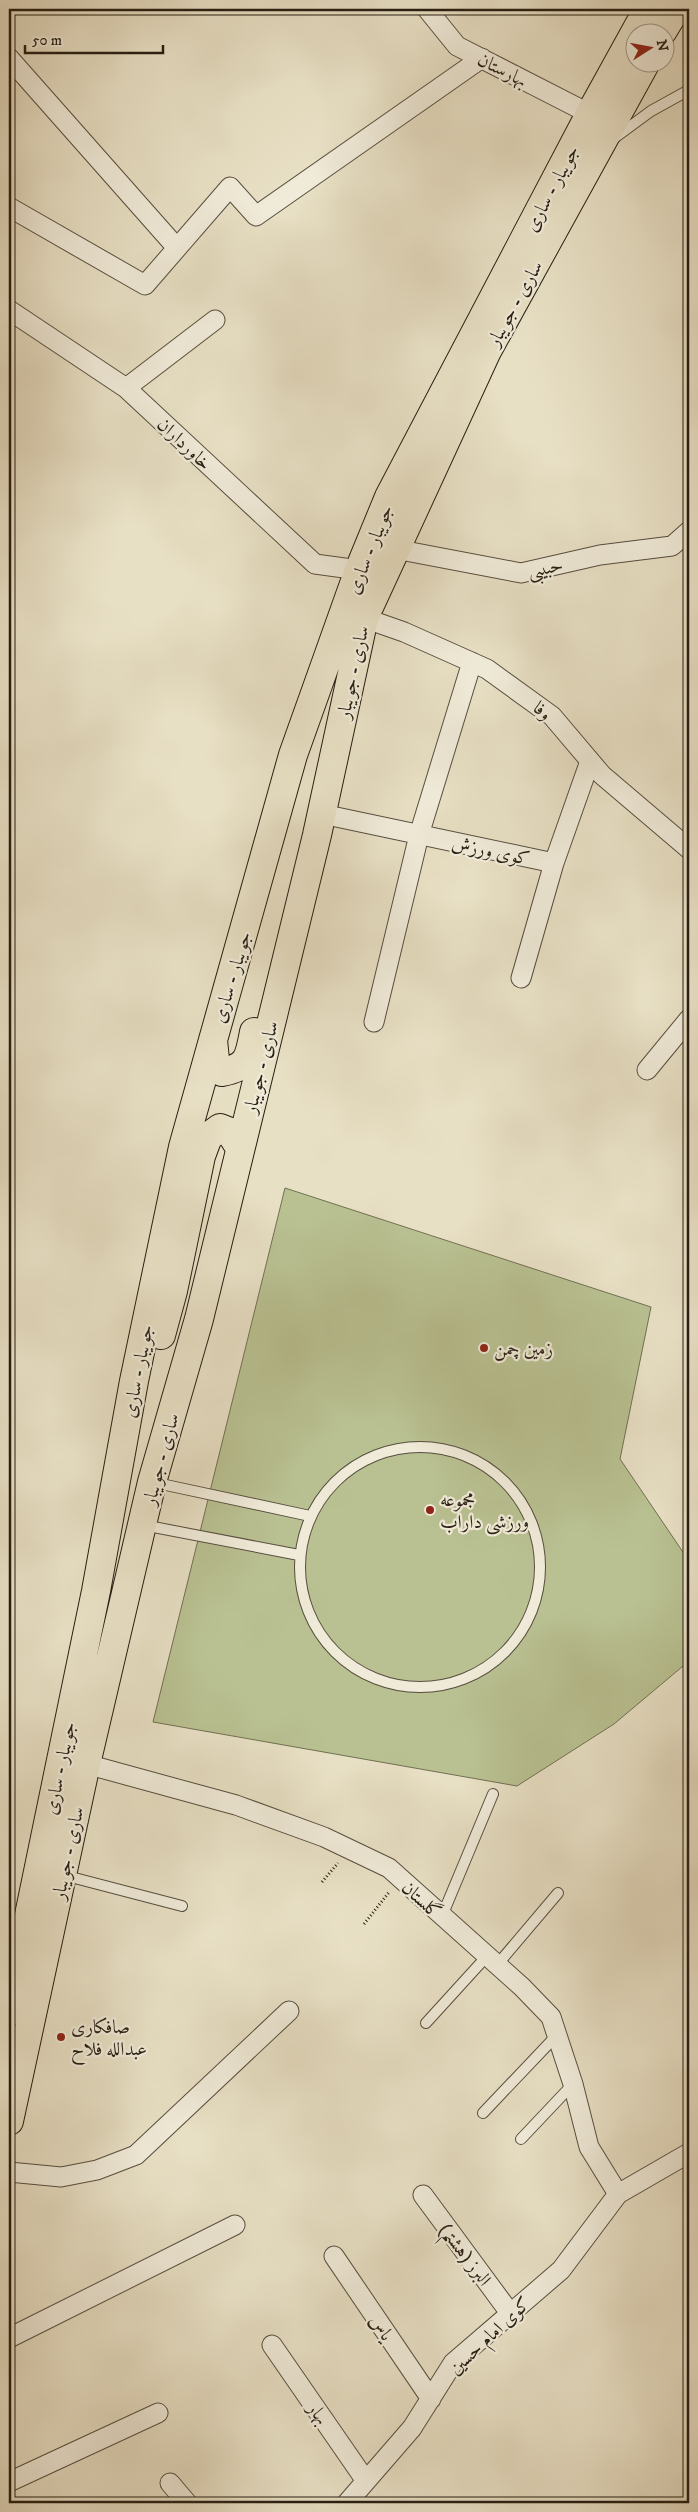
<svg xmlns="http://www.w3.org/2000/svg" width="698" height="2512" font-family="'IM FELL DW Pica',Amiri,serif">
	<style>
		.green { fill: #b9c192; stroke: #707052 }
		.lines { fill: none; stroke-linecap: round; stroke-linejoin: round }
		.service-casing { stroke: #574e3f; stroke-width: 12 }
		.minor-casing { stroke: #574e3f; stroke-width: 21 }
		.trunk-casing { stroke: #271e12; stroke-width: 30 }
		.path { stroke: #271e12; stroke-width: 3; stroke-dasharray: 1 2.5; stroke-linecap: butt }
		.service { stroke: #f0ebd9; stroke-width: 10 }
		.minor { stroke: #f0ebd9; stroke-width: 19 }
		.trunk { stroke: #e8e0c5; stroke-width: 28 }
		.poi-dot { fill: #8f2418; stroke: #f0ebd9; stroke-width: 2 }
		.labels { text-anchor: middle; stroke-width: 4.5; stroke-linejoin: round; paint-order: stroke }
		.street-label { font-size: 19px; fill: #271e12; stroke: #f0ebd9 }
		.poi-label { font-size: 19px; fill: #271e12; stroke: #f0ebd9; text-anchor: start }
	</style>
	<rect width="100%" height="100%" fill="#e8e0c5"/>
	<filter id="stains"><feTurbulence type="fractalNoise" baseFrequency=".004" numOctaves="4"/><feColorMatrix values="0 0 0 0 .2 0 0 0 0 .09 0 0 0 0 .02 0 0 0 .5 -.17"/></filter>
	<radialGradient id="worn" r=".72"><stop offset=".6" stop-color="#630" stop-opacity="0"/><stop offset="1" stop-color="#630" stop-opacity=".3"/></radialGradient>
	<path class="green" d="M285 1188 651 1307 620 1459 689 1561V1661L614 1724 517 1786 153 1722Z"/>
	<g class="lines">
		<g class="service-casing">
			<path id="service" d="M613 139 651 111 689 90
				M300 1567a120 120 0 1 1 240 0a120 120 0 1 1-240 0Z
				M152 1482 310 1516
				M143 1525 299 1555
				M63 1875 182 1906
				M442 1916 493 1794
				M497 1965 558 1893
				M426 2023 487 1956
				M483 2113 557 2035
				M521 2139 573 2084"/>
		</g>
		<g class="minor-casing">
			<path id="minor" d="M427 9 457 46 590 114
				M9 58 177 248
				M9 207 145 285 230 187 256 216 482 58
				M9 310 126 388 315 564 359 570
				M126 388 215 320
				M395 549 521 573 600 555 672 546 689 531
				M364 618 404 632 487 669 552 716 602 775 689 849
				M322 814 554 863 590 761
				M521 978 554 863
				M374 1022 419 835 472 662
				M647 1070 689 1019
				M86 1764 236 1805 324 1837 389 1868 522 1987 551 2017 573 2084 589 2147 618 2194
				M9 2172 61 2177 97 2170 136 2155 289 2011
				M423 2195 510 2313
				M334 2256 431 2399
				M9 2338 235 2225
				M272 2345 366 2481
				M9 2482 158 2413
				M170 2483 187 2503
				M347 2503 412 2428 453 2363 561 2270 618 2194 689 2153"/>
		</g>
		<g class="trunk-casing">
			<path id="trunk" d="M662 32 676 9
				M213 1040 215 1060 222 1072C249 1067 249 1057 254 1032
				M161 1335 173 1291 201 1156 208 1137 220 1128 230 1132 240 1148
				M9 2012 96 1591 134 1381 183 1147 293 755 359 570 389 497 590 114 648 9
				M9 2121 86 1764 152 1482 199 1319 317 835 364 618 487 351 646 62"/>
		</g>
		<path class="path" d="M322 1882 338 1863
			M364 1924 390 1891"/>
		<use href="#service" class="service"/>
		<use href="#minor" class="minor"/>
		<use href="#trunk" class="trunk"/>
	</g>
	<g class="poi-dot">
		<circle cx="484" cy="1348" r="5"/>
		<circle cx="430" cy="1510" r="5"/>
		<circle cx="61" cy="2037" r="5"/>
	</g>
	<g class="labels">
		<g class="street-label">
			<text transform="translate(503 69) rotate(27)" y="7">بهارستان</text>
			<text transform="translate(551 188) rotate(-62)" y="7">جویبار - ساری</text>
			<text transform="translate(514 303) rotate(-61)" y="7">ساری - جویبار</text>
			<text transform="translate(185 443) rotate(43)" y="7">خاورداران</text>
			<text transform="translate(369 549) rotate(-68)" y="7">جویبار - ساری</text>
			<text transform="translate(545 567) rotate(-12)" y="7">حبیبی</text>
			<text transform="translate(352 672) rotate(-78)" y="7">ساری - جویبار</text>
			<text transform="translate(543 710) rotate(39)" y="7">وفا</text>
			<text transform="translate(491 850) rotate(12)" y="7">کوی ورزش</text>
			<text transform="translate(231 977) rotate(-73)" y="7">جویبار - ساری</text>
			<text transform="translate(260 1067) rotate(-76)" y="7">ساری - جویبار</text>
			<text transform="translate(137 1371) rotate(-79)" y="7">جویبار - ساری</text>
			<text transform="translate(160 1459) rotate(-75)" y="7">ساری - جویبار</text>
			<text transform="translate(59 1768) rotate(-78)" y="7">جویبار - ساری</text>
			<text transform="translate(67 1853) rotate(-78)" y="7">ساری - جویبار</text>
			<text transform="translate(422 1899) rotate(42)" y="7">گلستان</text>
			<text transform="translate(466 2254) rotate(53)" y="7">البرز (هشتم)</text>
			<text transform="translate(382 2327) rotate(56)" y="7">یاس</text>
			<text transform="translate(489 2335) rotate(-43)" y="7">کوی امام حسین</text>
			<text transform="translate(319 2413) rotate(55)" y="7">بهار</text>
		</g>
		<g class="poi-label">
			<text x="494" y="1355">زمین چمن</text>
			<text x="440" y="1506">مجموعه<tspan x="440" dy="22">ورزشی داراب</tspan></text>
			<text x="71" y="2033">صافکاری<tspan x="71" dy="22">عبدالله فلاح</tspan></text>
		</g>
	</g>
	<rect width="698" height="2512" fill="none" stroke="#e8e0c5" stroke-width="30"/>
	<rect x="10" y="10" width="678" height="2492" fill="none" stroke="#271e12" stroke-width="2.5"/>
	<rect x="15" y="15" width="668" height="2482" fill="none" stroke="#271e12"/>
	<g transform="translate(650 48) rotate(79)"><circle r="24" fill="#f0ebd9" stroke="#a09989"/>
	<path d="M0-4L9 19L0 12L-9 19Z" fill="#8f2418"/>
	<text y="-8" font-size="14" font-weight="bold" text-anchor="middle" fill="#271e12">N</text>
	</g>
	<path d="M25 45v8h138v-8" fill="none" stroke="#271e12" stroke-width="2.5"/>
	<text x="32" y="45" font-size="15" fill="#271e12" stroke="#f0ebd9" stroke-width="4" paint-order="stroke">50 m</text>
	<rect width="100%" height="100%" filter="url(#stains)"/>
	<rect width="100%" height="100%" fill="url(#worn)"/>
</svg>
